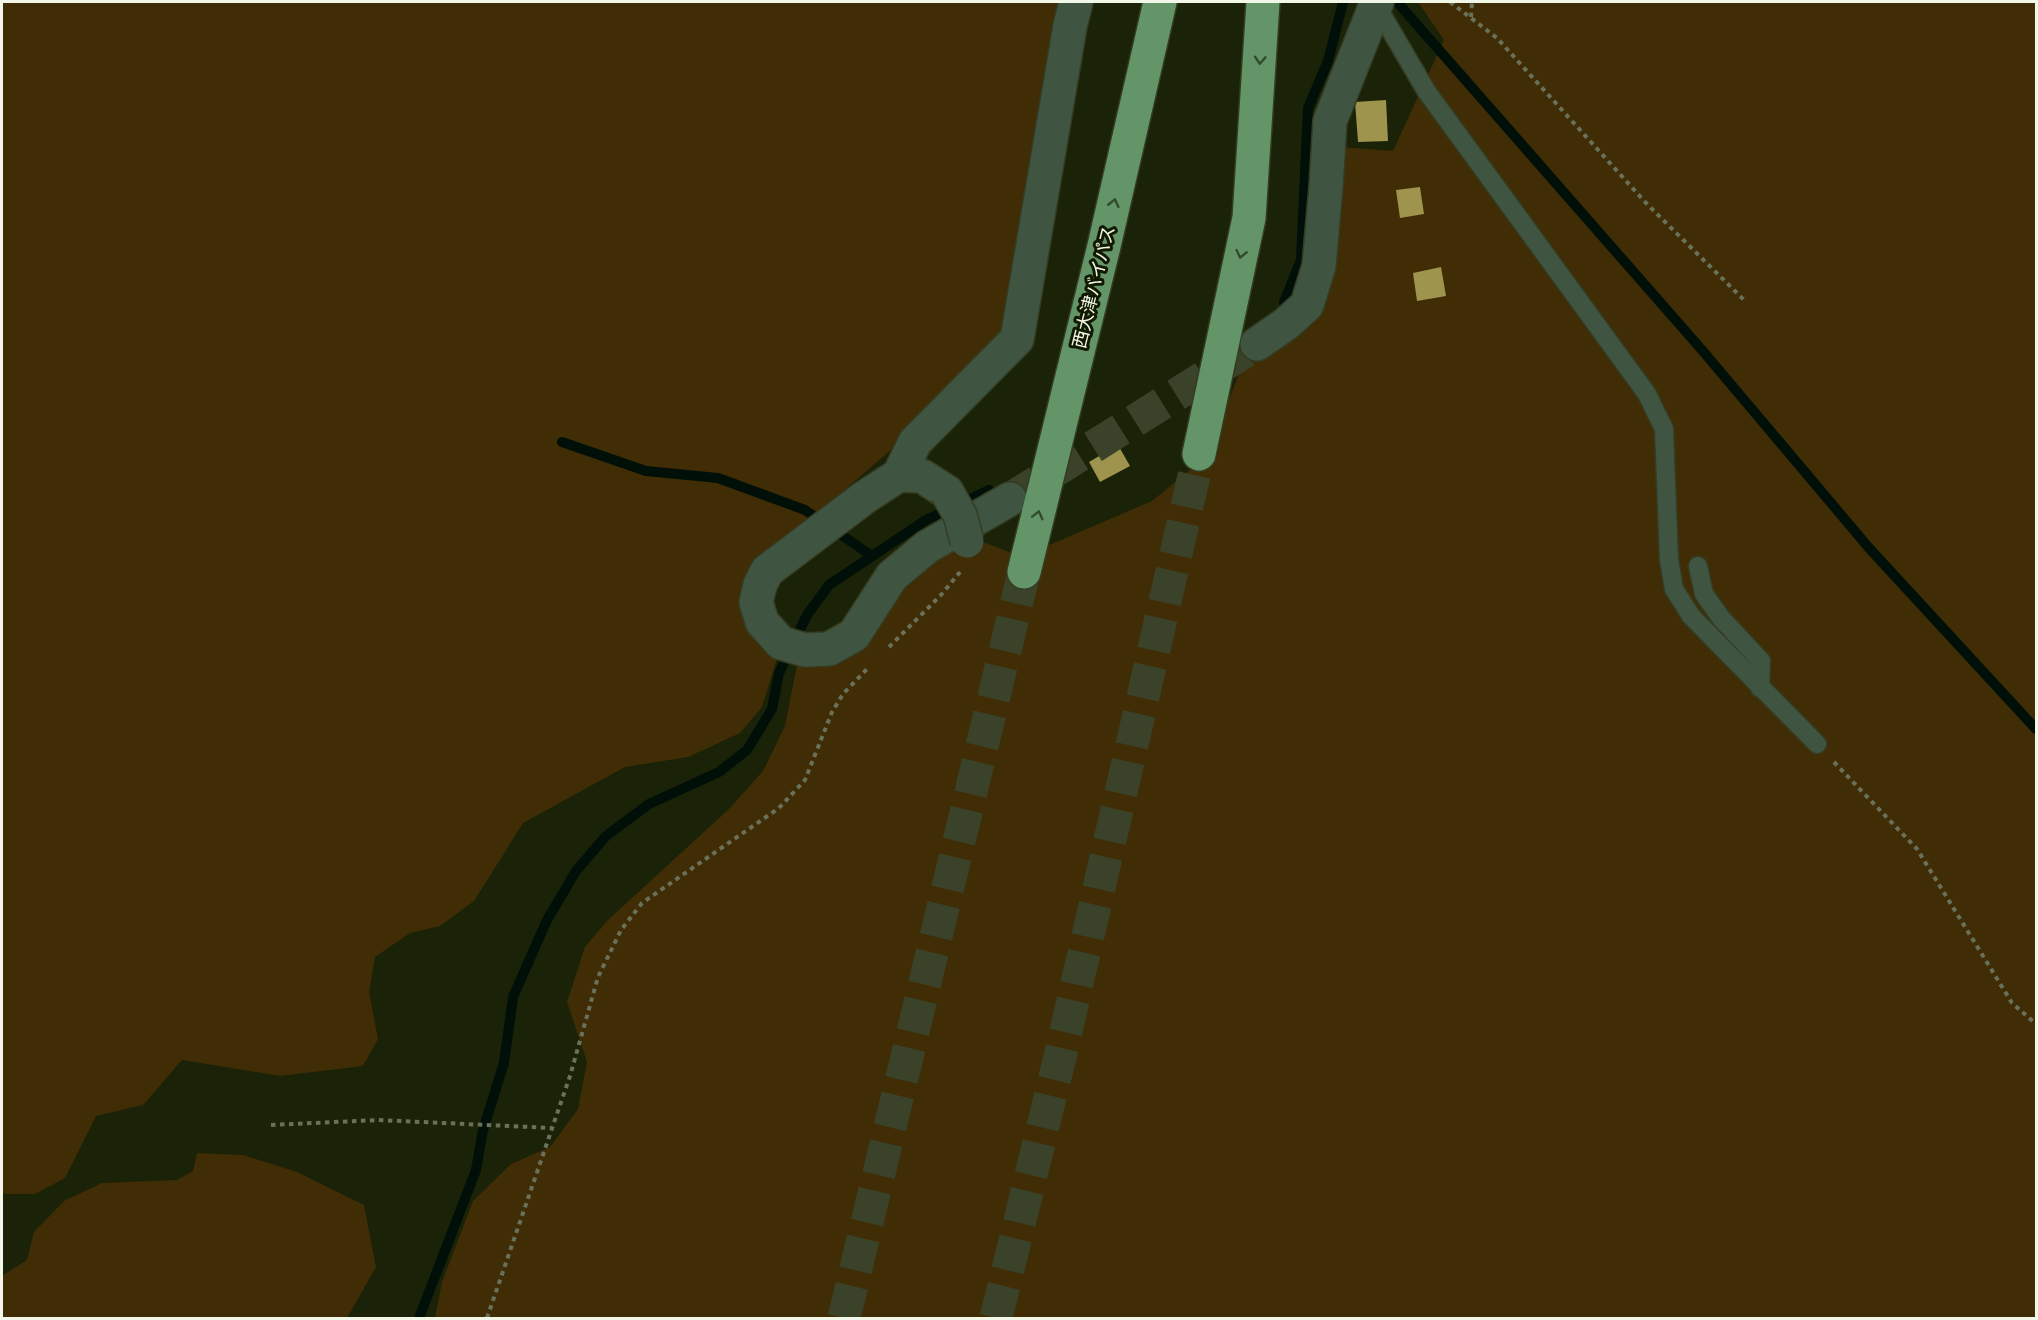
<svg xmlns="http://www.w3.org/2000/svg" width="2038" height="1320" font-family="'PT Sans','Noto Sans JP',sans-serif">
	<style>
		.green { fill: #412d05 }
		.lines { fill: none; stroke-linecap: round; stroke-linejoin: round }
		.stream { stroke: #001008; stroke-width: 10 }
		.building { fill: #9e944d }
		.minor-tunnel { stroke: #3a4229; stroke-width: 33; stroke-dasharray: 33 16; stroke-linecap: butt }
		.trunk-tunnel { stroke: #3a4229; stroke-width: 33; stroke-dasharray: 33 16; stroke-linecap: butt }
		.service-casing { stroke: #343c22; stroke-width: 21 }
		.minor-casing { stroke: #343c22; stroke-width: 36 }
		.trunk-casing { stroke: #343c22; stroke-width: 36 }
		.path { stroke: #6a715a; stroke-width: 4; stroke-dasharray: 4.5 4.5; stroke-linecap: butt }
		.service { stroke: #405541; stroke-width: 18 }
		.minor { stroke: #405541; stroke-width: 33 }
		.trunk { stroke: #649568; stroke-width: 33 }
		.minor-bridge-casing { stroke: #343c22; stroke-width: 36; stroke-linecap: butt }
		.minor-bridge { stroke: #405541; stroke-width: 33 }
		.oneway { stroke: #324b2a }
		.labels { text-anchor: middle; stroke-width: 6; stroke-linejoin: round; paint-order: stroke }
		.street-label { font-size: 18px; fill: #f2f8e7; stroke: #111901 }
	</style>
	<rect width="100%" height="100%" fill="#1a2207"/>
	<path class="green" d="M2 2H1071L1013 322 937 410 758 565 779 652 762 707 740 733 688 757 625 767 523 823 474 901 440 926 410 933 375 957 369 992 378 1039 363 1066 280 1076 182 1060 143 1105 96 1116 65 1178 35 1194H6L2 1192Z
		M1418 2H2036V1318H435L442 1282 473 1201 511 1164 550 1147 578 1109 587 1062 567 1002 585 947 608 920 729 809 763 771 785 726 797 665 925 555 986 543 1011 553 1040 549 1152 501 1208 455 1243 363 1293 331 1340 147 1393 151 1444 40Z
		M197 1153 243 1155 297 1172 364 1205 376 1267 347 1318H2V1276L27 1260 34 1232 64 1201 102 1183 177 1180 193 1171Z"/>
	<g class="lines">
		<path class="stream" d="M1397 2 1702 350 1869 548 2036 729
			M1284 302 1301 260 1308 108 1328 61 1343 2
			M562 442 646 471 718 478 805 510 872 556
			M419 1318 476 1170 483 1130 504 1063 513 997 547 920 576 871 606 836 649 804 719 772 747 750 772 709 779 673 807 615 829 585 926 520 989 490"/>
	</g>
	<path class="building" d="M1386 100 1388 141 1358 142 1355 102Z
		M1420 187 1424 214 1400 218 1396 190Z
		M1441 267 1446 296 1417 301 1413 273Z
		M1118 445 1130 466 1100 482 1089 462Z"/>
	<g class="lines">
		<path class="minor-tunnel" d="M1010 499 1257 344"/>
		<path class="trunk-tunnel" d="M844 1318 1024 572
			M996 1318 1060 1057 1199 454"/>
		<g class="service-casing">
			<path id="service" d="M1376 5 1427 92 1647 394 1664 429 1669 560 1674 589 1691 616 1817 744
				M1698 566 1704 594 1721 618 1761 661 1760 688"/>
		</g>
		<g class="minor-casing">
			<path id="minor" d="M1257 344 1286 324 1307 305 1319 266 1326 187 1330 121 1377 2
				M899 475 915 442 1017 339 1070 26 1076 2
				M947 492 922 476 899 475 865 497 767 571 760 585 756 602 762 622 781 643 805 650 829 649 854 635 892 576 927 547 1010 499"/>
		</g>
		<g class="trunk-casing">
			<path id="trunk" d="M1199 454 1249 218 1263 2
				M1024 572 1104 246 1160 2"/>
		</g>
		<path class="path" d="M1450 2 1497 38 1646 203 1744 300
			M1471 17 1472 2
			M889 647 941 595 960 572
			M1834 762 1917 849 2012 1003 2036 1024
			M271 1125 378 1120 552 1128
			M487 1318 570 1076 598 977 621 930 642 903 779 808 805 780 832 712 843 694 869 667"/>
		<use href="#service" class="service"/>
		<use href="#minor" class="minor"/>
		<use href="#trunk" class="trunk"/>
		<g class="minor-bridge-casing">
			<path id="minor-bridge" d="M947 492 960 515 967 541"/>
		</g>
		<use href="#minor-bridge" class="minor-bridge"/>
	</g>
	<defs><path id="oneway-chevron" d="M-2-3.5L2.5 0L-2 3.5" fill="none" stroke-width="1.6" stroke-linecap="round" stroke-linejoin="round" transform="scale(1.5)"/></defs>
	<g class="oneway">
		<use href="#oneway-chevron" transform="translate(1260 60) rotate(94)"/>
		<use href="#oneway-chevron" transform="translate(1114 203) rotate(-77)"/>
		<use href="#oneway-chevron" transform="translate(1241 254) rotate(102)"/>
		<use href="#oneway-chevron" transform="translate(1038 515) rotate(-76)"/>
	</g>
	<g class="labels">
		<g class="street-label">
			<text transform="translate(1094 287) rotate(-76)" y="6">西大津バイパス</text>
		</g>
	</g>
	<rect width="2038" height="1320" fill="none" stroke="#f2f8e7" stroke-width="6"/>
</svg>
